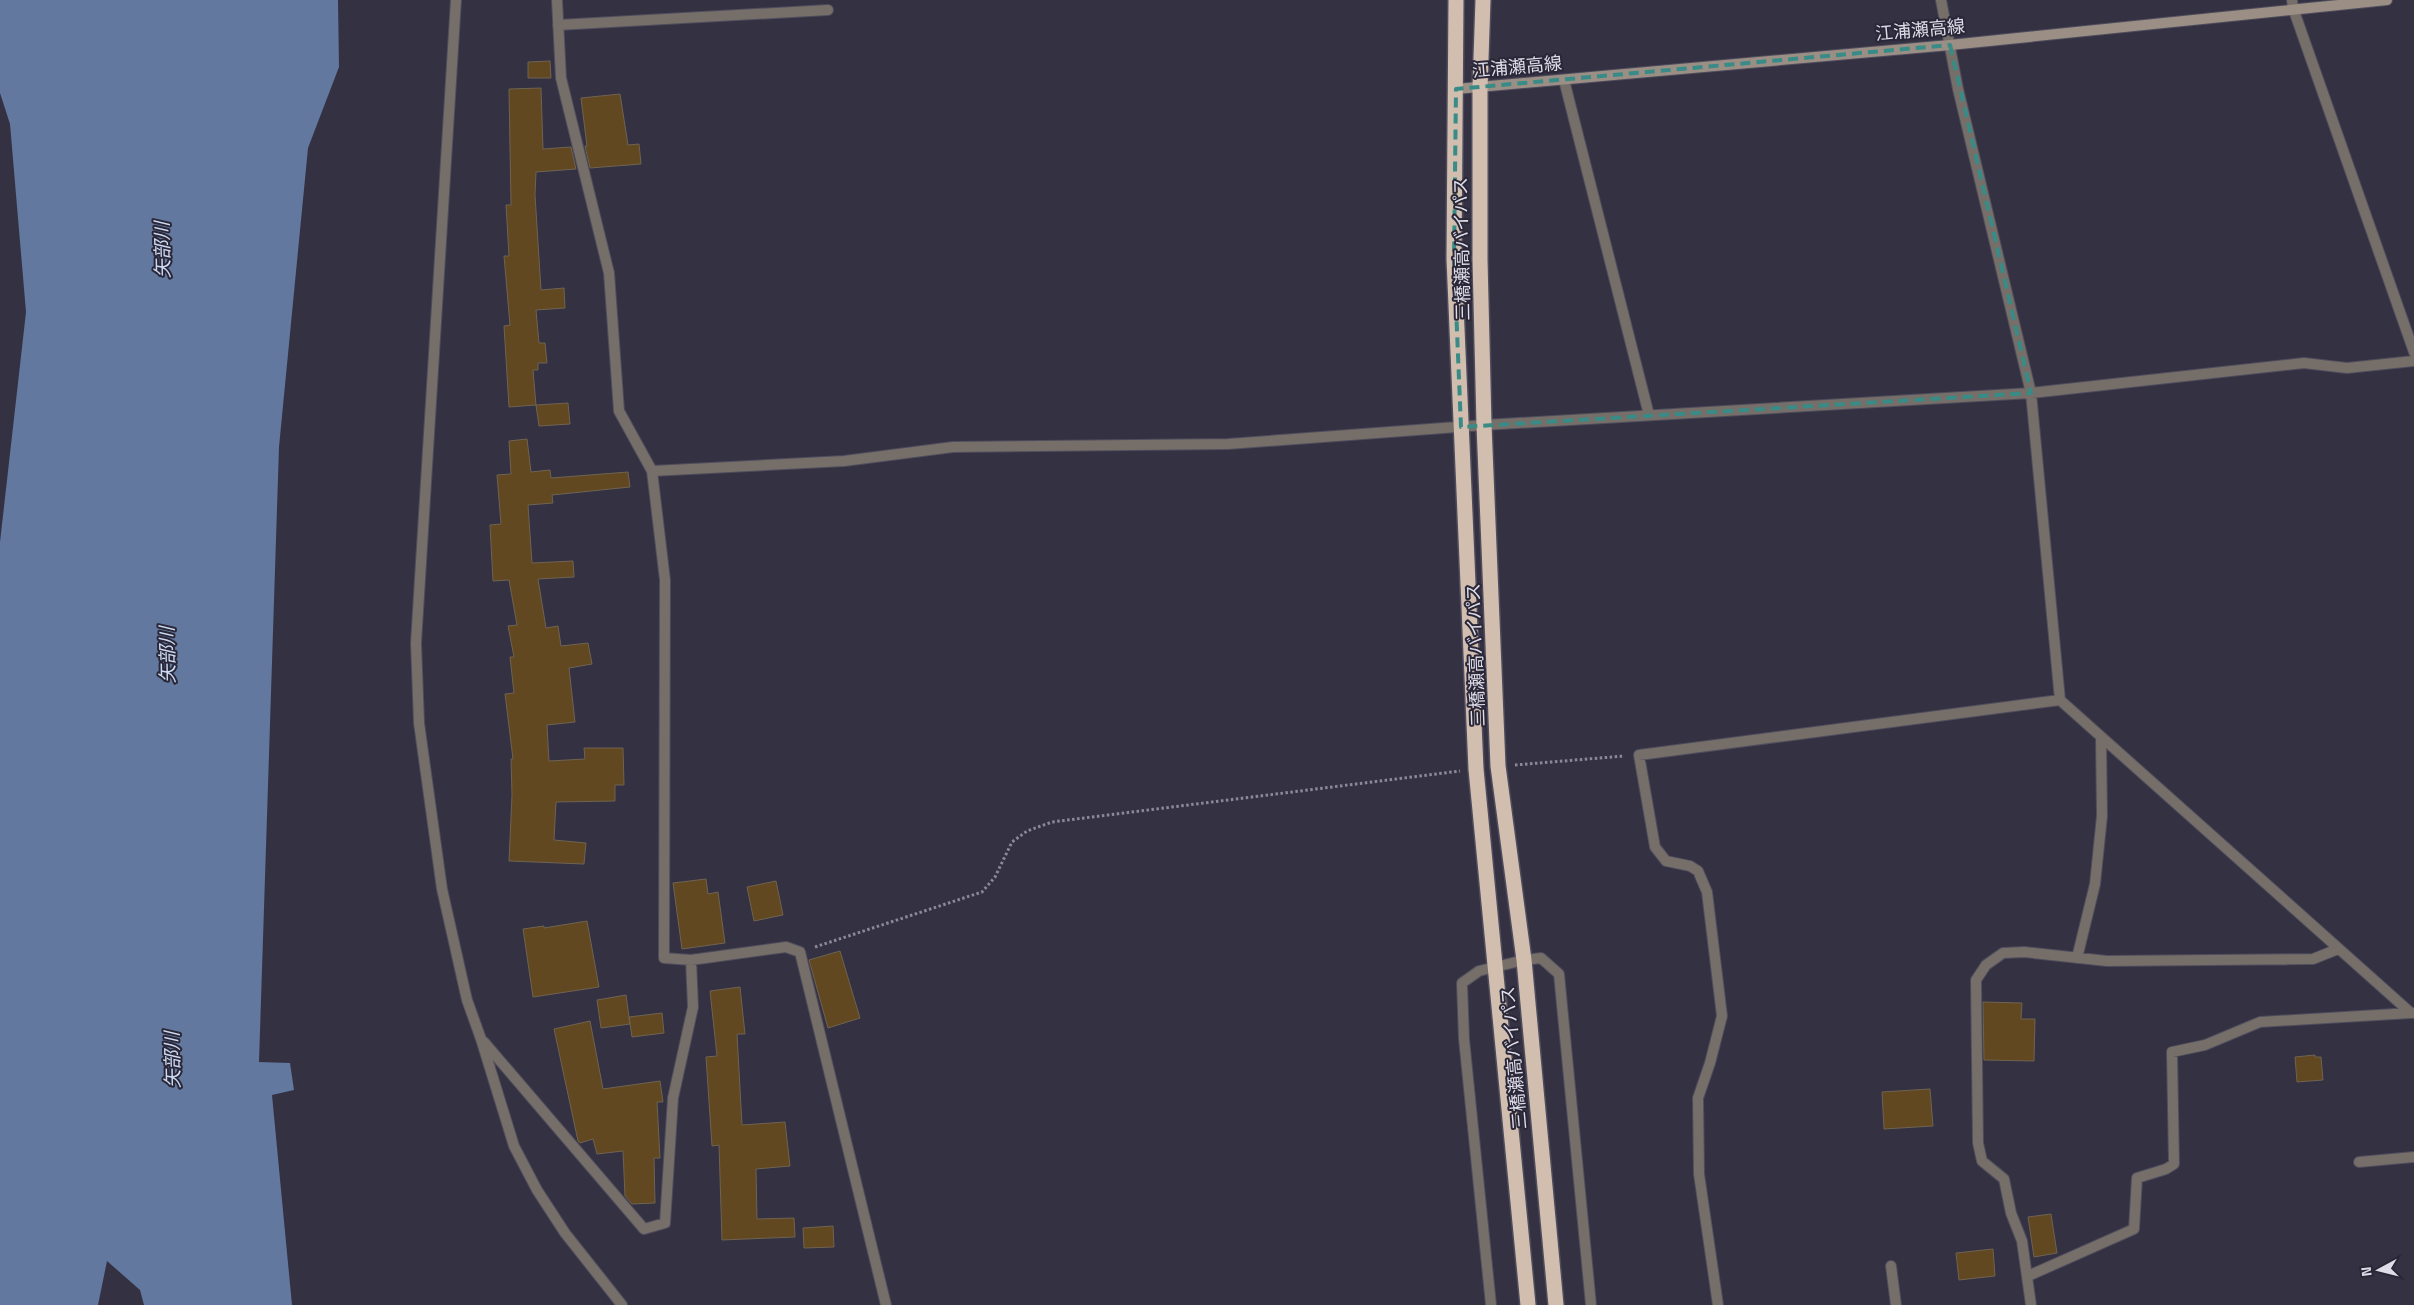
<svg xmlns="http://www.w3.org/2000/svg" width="2414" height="1305" font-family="'Titillium Web','Noto Sans JP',sans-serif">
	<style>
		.water { fill: #62789e }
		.building { fill: #614821; stroke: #6f6351 }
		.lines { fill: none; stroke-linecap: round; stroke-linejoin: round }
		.street-casing { stroke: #4f4d5d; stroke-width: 12 }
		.secondary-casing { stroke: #4f4d5d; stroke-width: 12 }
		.highway-casing { stroke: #4f4d5d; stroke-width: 18 }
		.path { stroke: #8b8998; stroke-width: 3; stroke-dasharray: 2.5 2.5; stroke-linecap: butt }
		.street { stroke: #766e68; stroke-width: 10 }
		.secondary { stroke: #9b8f85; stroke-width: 10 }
		.highway { stroke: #d2beaf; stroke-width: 15 }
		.marked { fill: none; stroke: #388b86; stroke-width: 4; stroke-dasharray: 10 6; stroke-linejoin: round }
		.labels { text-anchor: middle; stroke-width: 4; stroke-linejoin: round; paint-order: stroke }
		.street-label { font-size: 18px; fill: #dedde8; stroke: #2a2738 }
		.water-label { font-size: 19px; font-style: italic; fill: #ccdaf3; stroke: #2a2738 }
	</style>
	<rect width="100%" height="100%" fill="#343143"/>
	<path class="water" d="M0 0H338L339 67 308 148 279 447 259 1062 290 1063 294 1090 272 1095 292 1305H144L140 1290 107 1261 98 1305H0V542L26 312 10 124 0 93Z"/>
	<path class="building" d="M550 61 551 78H528V62Z
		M541 88 543 149 571 147 576 169 536 172 535 195 541 290 564 288 565 308 536 310 539 343H545L547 363H538V370H533L536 405 509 407 504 326 510 325 504 256H509L506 205H511L509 89Z
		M620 94 628 145 639 144 641 164 590 168 585 146H587L581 98Z
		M568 403 570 424 539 426 536 405Z
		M527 439 531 472 550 470 551 478 628 472 630 487 552 495 553 503 528 505 532 563 573 561 574 577 538 579 546 628 558 626 561 646 588 643 592 664 569 668 575 722 547 725 549 761 585 759 584 748H623L624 785H615V801L556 802 554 840 586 843 584 864 509 861 512 795 511 759H513L505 694 514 693 510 657H514L508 626 517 625 509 580 493 581 490 525 501 524 497 475 511 474 509 441Z
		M706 879 708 894 718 892 725 943 682 949 673 883Z
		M776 881 783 915 754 921 747 887Z
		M587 921 599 987 533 997 523 929 544 926V928Z
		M840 951 860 1018 828 1028 809 960Z
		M740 987 745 1034H737L742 1125 785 1122 790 1166 756 1169 757 1219 794 1218 795 1237 722 1240 719 1145 712 1146 706 1057 717 1056 710 991Z
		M626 995 630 1024 601 1028 597 1000Z
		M1983 1002 2022 1003 2021 1019H2035L2034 1061 1984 1060Z
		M662 1013 664 1033 632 1037 629 1017Z
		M590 1021 603 1089 660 1081 663 1102H657L660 1158H654L655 1203 632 1204 625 1196 623 1151 597 1154 593 1139 580 1143 578 1141 554 1029Z
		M2315 1055V1057H2321L2323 1080 2297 1082 2295 1057Z
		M1930 1089 1933 1126 1884 1129 1882 1092Z
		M2051 1214 2057 1253 2034 1257 2028 1217Z
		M833 1226 834 1247 804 1248 803 1228Z
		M1993 1249 1995 1276 1959 1280 1956 1253Z"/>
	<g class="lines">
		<g class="street-casing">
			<path id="street" d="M456 0 416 643 419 723 442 889 467 1000 481 1039 514 1146 537 1190 565 1233 622 1305
				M557 0 561 78 609 273 619 411 652 471 665 580 664 958 691 960 786 947 800 952 886 1305
				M1941 0 1958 89 2031 393 2060 700 2411 1013H2414
				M2292 0 2293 8 2414 352
				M558 25 828 10
				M1564 80 1649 415
				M652 471 844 461 953 447 1228 444 1484 425 2031 393 2304 363 2347 368 2414 361
				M2077 958 2095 884 2102 816 2101 737
				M484 1042 644 1229 665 1223 673 1098 693 1007 691 960
				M2359 1162 2414 1157
				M1891 1266 1896 1305
				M2028 1276 2134 1229 2137 1178 2166 1169 2174 1164 2172 1052 2205 1045 2260 1022 2411 1013
				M1491 1305 1464 1039 1462 983 1479 971 1524 960 1541 958 1559 974 1591 1305
				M1718 1305 1699 1174 1698 1098 1710 1063 1722 1016 1707 892 1698 871 1690 866 1666 861 1655 847 1639 755 2060 700
				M2031 1305 2022 1241 2011 1213 2004 1179 1982 1161 1978 1143 1976 980 1986 965 2003 953 2024 952 2107 961 2313 959 2338 949"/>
		</g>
		<g class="secondary-casing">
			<path id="secondary" d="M1456 89 1950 45 2387 0"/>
		</g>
		<g class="highway-casing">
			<path id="highway" d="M1456 0 1454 259 1476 769 1528 1305
				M1483 0 1480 88V260L1484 425 1498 766 1524 960 1556 1305"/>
		</g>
		<path class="path" d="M1515 765 1624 756
			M815 947 982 892 995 877 1012 842 1027 831 1052 822 1460 771"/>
		<use href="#street" class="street"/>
		<use href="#secondary" class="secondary"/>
		<use href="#highway" class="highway"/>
	</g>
	<path class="marked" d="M1950 45 2031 393 1461 427 1454 259 1456 89Z"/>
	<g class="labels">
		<g class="street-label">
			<text transform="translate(1920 30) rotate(-5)" y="6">江浦瀬高線</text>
			<text transform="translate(1517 67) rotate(-5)" y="6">江浦瀬高線</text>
			<text transform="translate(1462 249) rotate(-91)" y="6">三橋瀬高バイパス</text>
			<text transform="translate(1476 655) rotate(-92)" y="6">三橋瀬高バイパス</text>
			<text transform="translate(1514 1058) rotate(-95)" y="6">三橋瀬高バイパス</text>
		</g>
		<g class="water-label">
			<text transform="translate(162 250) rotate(-91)" y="7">矢部川</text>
			<text transform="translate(167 655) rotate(-91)" y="7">矢部川</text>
			<text transform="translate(172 1060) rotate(-91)" y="7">矢部川</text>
		</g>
	</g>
	<g transform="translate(2379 1270) rotate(263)" stroke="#2a2738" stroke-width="4" paint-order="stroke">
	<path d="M0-4L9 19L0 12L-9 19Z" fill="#dedde8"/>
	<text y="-8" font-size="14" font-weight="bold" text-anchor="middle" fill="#dedde8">N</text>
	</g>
</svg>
